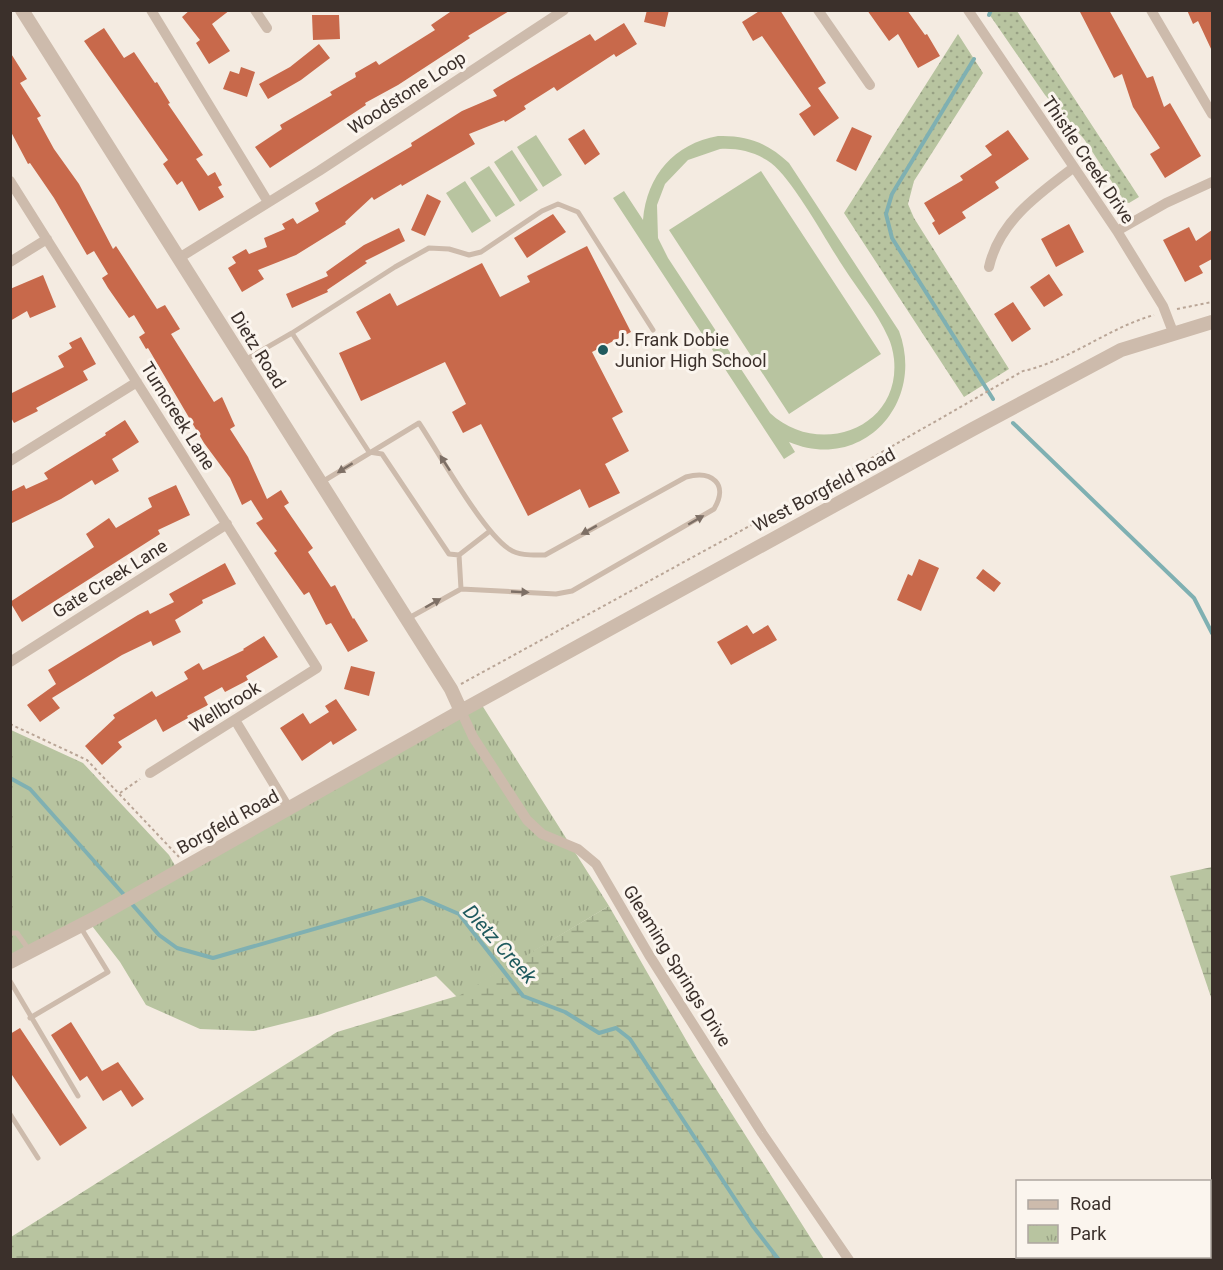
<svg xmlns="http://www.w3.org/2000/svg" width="1223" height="1270" font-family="Roboto,sans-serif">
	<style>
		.grass { fill: url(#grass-dots) }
		.wetland { fill: url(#wetland-marsh) }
		.park { fill: url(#park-tufts) }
		.pitch { fill: #b8c4a0; fill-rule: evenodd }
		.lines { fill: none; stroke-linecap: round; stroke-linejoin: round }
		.stream { stroke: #7fb0b2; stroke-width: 4 }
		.building { fill: #c8694b }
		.path { stroke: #b9a596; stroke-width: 2; stroke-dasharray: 3 3; stroke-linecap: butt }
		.service { stroke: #cdbbac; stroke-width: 5 }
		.minor { stroke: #cdbbac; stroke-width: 10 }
		.tertiary { stroke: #cdbbac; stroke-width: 14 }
		.oneway { fill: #7d6f65 }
		.poi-dot { fill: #1f5a5e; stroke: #fbf5ee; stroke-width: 2 }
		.labels { text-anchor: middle; stroke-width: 6; stroke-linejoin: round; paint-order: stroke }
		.street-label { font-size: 18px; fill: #3b302b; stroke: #fbf5ee }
		.poi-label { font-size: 18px; fill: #3b302b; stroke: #fbf5ee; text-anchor: start }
		.water-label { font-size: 20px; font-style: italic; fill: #1f5a5e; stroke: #fbf5ee }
	</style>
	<defs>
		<pattern id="grass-dots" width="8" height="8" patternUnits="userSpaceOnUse" patternTransform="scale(1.5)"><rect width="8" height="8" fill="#b8c4a0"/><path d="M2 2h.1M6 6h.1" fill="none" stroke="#97a083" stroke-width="1.8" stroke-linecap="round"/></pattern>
		<pattern id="wetland-marsh" width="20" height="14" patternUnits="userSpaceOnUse" patternTransform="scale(1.5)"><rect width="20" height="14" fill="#b8c4a0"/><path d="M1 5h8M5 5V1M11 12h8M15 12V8" fill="none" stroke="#97a083"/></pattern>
		<pattern id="park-tufts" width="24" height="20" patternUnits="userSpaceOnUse" patternTransform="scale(1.5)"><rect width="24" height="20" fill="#b8c4a0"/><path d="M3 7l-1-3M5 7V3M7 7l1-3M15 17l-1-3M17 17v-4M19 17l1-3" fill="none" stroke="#97a083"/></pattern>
	</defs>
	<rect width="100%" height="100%" fill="#f4ebe1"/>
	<path class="grass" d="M987 11H1017L1139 197 1129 203 1125 202 1084 139 1045 95Z
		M958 34 983 73 914 181 908 204 914 218 1009 369 964 397 844 213Z"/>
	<path class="wetland" d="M1212 867V1000L1170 876Z
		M609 906 697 1059 824 1259 11 1260V1237L337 1032 457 996Z"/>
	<path class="park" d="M480 702 609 906 457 997 436 976 318 1015 254 1031 200 1029 146 1005 120 962 89 922 11 962V730L83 763 169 855 178 871Z"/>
	<path class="pitch" d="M536 135 562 175 543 187 517 147Z
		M718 136C747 135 768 143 789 163L899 331C926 403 862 473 789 442L795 452 784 459 613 198 624 191 643 220C647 175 674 144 718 136ZM720 149C738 148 756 152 771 163 794 181 826 241 844 268 858 290 877 312 888 337 891 343 893 351 894 359 901 429 818 458 770 413L668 258 658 238 657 205 665 184 688 160Z
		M512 150 538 190 520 202 494 162Z
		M489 166 515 205 496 217 470 178Z
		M761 171 881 354 789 414 669 230Z
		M465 181 491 221 472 233 446 193Z"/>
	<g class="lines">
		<path class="stream" d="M989 15 991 10
			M974 59 892 194 886 214 892 238 993 399
			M1013 423 1194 598 1212 633
			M10 778 30 789 126 897
			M131 903 159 935 177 948 213 958 422 898 459 914 523 996 565 1012 599 1033 616 1028 630 1039 752 1225 779 1260"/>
	</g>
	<path class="building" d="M190 10H230L212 24 230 51 209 64 196 43 200 40 182 17Z
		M453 10H511L468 36 470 38 398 85 365 103 366 105 270 168 255 147 282 129 280 125 332 95 330 92 356 77 355 73 376 61 379 65 435 30 431 25Z
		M647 10H669L665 27 644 22Z
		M761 10H780L826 83 818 88 839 118 814 136 799 114 811 106 762 36 753 41 742 22Z
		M867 10H907L925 35 927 34 940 56 918 68 898 34 889 41Z
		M1079 10H1109L1147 78 1153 76 1164 107 1170 103 1201 156 1165 178 1150 154 1160 148 1133 107 1122 74 1114 78Z
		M1187 10H1212V51L1198 21 1193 24Z
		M312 15H339L340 39 313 40Z
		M624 23 637 44 616 57 614 54 557 91 554 87 524 106 526 109 505 122 504 120 469 134 475 144 402 186 401 184 374 200 372 197 345 222 346 224 296 255 258 270 264 279 242 292 228 268 236 263 232 257 246 249 249 254 267 247 264 238 285 229 282 224 293 218 297 224 319 211 315 203 412 146 411 143 462 111 497 96 493 90 508 81 590 34 595 41Z
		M104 28 124 58 134 52 155 83 157 82 170 103 168 104 203 155 196 159 208 176 215 172 222 185 218 187 224 197 199 211 182 181 177 185 163 164 168 160 84 41Z
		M319 44 330 58 301 80 268 99 259 84 290 67Z
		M10 52 27 79 20 83 41 116 37 118 54 149 79 184 113 249 116 246 157 309 165 305 180 329 171 334 214 402 222 397 235 426 230 429 248 457 267 499 281 490 289 503 284 506 313 548 308 552 331 587 335 585 353 619 354 618 368 641 348 652 331 623 326 625 309 592 304 595 274 553 277 551 256 523 263 519 251 500 242 505 230 478 204 443 148 348 146 349 139 337 145 333 134 315 129 318 108 288 102 278 108 274 94 251 87 255 54 198 30 163 28 164 10 130Z
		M241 67 255 72 247 97 223 89 230 71 239 74Z
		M852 127 872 136 856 171 836 161Z
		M584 129 600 154 585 165 568 139Z
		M1008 130 1029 159 995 182 999 188 962 212 966 218 939 235 932 223 935 221 924 203 963 180 960 176 992 155 985 146Z
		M427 194 441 201 425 236 411 230Z
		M553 214 566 232 527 258 514 238Z
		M1069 224 1084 252 1056 267 1041 239Z
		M1189 227 1196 241 1212 230V259L1199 266 1203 273 1185 282 1163 240Z
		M399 228 405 241 365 261 367 263 327 290 328 292 292 308 286 294 328 276 326 272 364 245Z
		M587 246 631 332 592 352 623 412 612 418 629 451 605 464 620 493 589 508 580 489 528 516 481 424 463 433 452 412 466 404 445 362 361 401 339 353 371 339 356 312 390 293 397 306 482 263 500 297 530 282 527 276Z
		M1049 274 1063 295 1044 307 1030 287Z
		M43 275 56 307 30 318 27 311 10 321V289Z
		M1013 302 1031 329 1012 342 994 314Z
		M81 337 96 364 83 371 88 380 36 408 38 411 14 423 10 416V394L64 367 58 356 72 348 69 343Z
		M125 420 139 442 112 459 119 471 95 485 92 480 61 499 10 524V492L24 485 26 489 48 479 44 473 106 435 105 433Z
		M176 485 190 515 158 530 160 534 22 622 10 602 94 547 86 534 109 518 116 528 152 507 148 498Z
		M919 559 939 568 921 611 897 600 908 574 912 576Z
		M225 563 236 584 202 600 203 603 175 620 181 632 153 646 151 641 122 655 52 698 60 708 40 722 27 705 56 684 48 670 138 615 148 610 150 614 174 602 169 594Z
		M983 569 1001 583 994 592 976 578Z
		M747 625 753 634 768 625 777 640 731 665 717 642Z
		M264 636 278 657 246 676 248 680 225 692 222 687 204 697 208 705 187 716 188 718 163 732 156 719 118 742 122 747 102 765 85 746 115 718 113 715 152 691 156 697 188 679 184 672 199 663 203 670 244 650 243 649Z
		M351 666 375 672 369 696 344 689Z
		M336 699 357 730 333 745 331 741 302 761 280 728 303 713 310 724 329 712 325 706Z
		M71 1022 102 1071 118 1062 144 1099 132 1107 121 1090 103 1101 87 1076 80 1081 51 1035Z
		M20 1028 87 1128 60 1146 10 1072V1034Z"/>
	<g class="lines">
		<path class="path" d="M1177 309 1212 302
			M461 684 830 482 1023 371C1069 361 1108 328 1154 315
			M10 724 87 760 179 857
			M120 793 140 779"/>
		<path class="service" d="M292 333 395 267 429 248 449 249 469 255 481 252 542 211 558 204 578 212 653 330
			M245 360 292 333 369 452 382 454 449 554 459 555 461 589
			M322 482 419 423C439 453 482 531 509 549 519 556 533 555 545 555L686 477C712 470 729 484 714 509L572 591 556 594 461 589 407 619
			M459 555 490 531
			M10 933H17L29 950
			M10 981 78 1096
			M30 1018 108 972 81 928
			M10 1114 38 1158"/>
		<path class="minor" d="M151 10 268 202
			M255 10 267 28
			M818 10 870 85
			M968 10 1117 231 1163 306 1173 332
			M1151 10 1212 114
			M10 181 317 668 150 773
			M1117 231 1166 203 1212 182
			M179 258 319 171 564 10
			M10 262 47 239
			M989 267C999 222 1037 195 1073 168
			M10 461 137 382
			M10 662 227 524
			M461 711 473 737 527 820 542 834 578 849 596 864 649 955 762 1133 849 1260
			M235 720 289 809"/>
		<path class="tertiary" d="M22 10 451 689 461 711
			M10 962 95 918 461 711 973 429 1121 350 1212 322"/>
	</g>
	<defs><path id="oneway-solid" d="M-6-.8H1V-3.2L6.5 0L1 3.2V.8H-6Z" transform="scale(1.5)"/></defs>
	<g class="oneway">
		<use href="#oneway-solid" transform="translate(445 463) rotate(-123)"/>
		<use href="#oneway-solid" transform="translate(345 468) rotate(148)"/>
		<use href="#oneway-solid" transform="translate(696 520) rotate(-30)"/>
		<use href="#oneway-solid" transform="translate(589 530) rotate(151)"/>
		<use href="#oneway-solid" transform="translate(520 592) rotate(3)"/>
		<use href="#oneway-solid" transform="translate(433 603) rotate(-30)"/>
	</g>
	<circle class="poi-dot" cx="603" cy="350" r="6"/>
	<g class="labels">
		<g class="street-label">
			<text transform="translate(407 93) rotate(-33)" y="6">Woodstone Loop</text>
			<text transform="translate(1088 160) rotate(56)" y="6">Thistle Creek Drive</text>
			<text transform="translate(258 350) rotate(58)" y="6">Dietz Road</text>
			<text transform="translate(178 416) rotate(58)" y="6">Turncreek Lane</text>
			<text transform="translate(824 490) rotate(-28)" y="6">West Borgfeld Road</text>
			<text transform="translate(110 579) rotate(-32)" y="6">Gate Creek Lane</text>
			<text transform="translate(225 707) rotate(-32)" y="6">Wellbrook</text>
			<text transform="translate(228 822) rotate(-29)" y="6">Borgfeld Road</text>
			<text transform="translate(677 966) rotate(58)" y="6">Gleaming Springs Drive</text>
		</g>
		<g class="poi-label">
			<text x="615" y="346">J. Frank Dobie<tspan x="615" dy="21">Junior High School</tspan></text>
		</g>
		<g class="water-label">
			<text transform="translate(500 944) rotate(48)" y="7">Dietz Creek</text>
		</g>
	</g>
	<rect width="1223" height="1270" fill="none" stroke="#3b302b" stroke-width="24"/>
	<rect x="1016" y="1180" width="195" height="78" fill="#fbf5ee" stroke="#aea6a0" stroke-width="1.5"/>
	<rect x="1028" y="1200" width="30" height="9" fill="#cdbbac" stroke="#aea6a0" stroke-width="1.5"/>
	<text x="1070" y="1210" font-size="18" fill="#3b302b">Road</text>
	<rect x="1028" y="1225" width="30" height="18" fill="url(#park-tufts)" stroke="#aea6a0" stroke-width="1.5"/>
	<text x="1070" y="1240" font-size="18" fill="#3b302b">Park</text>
</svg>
